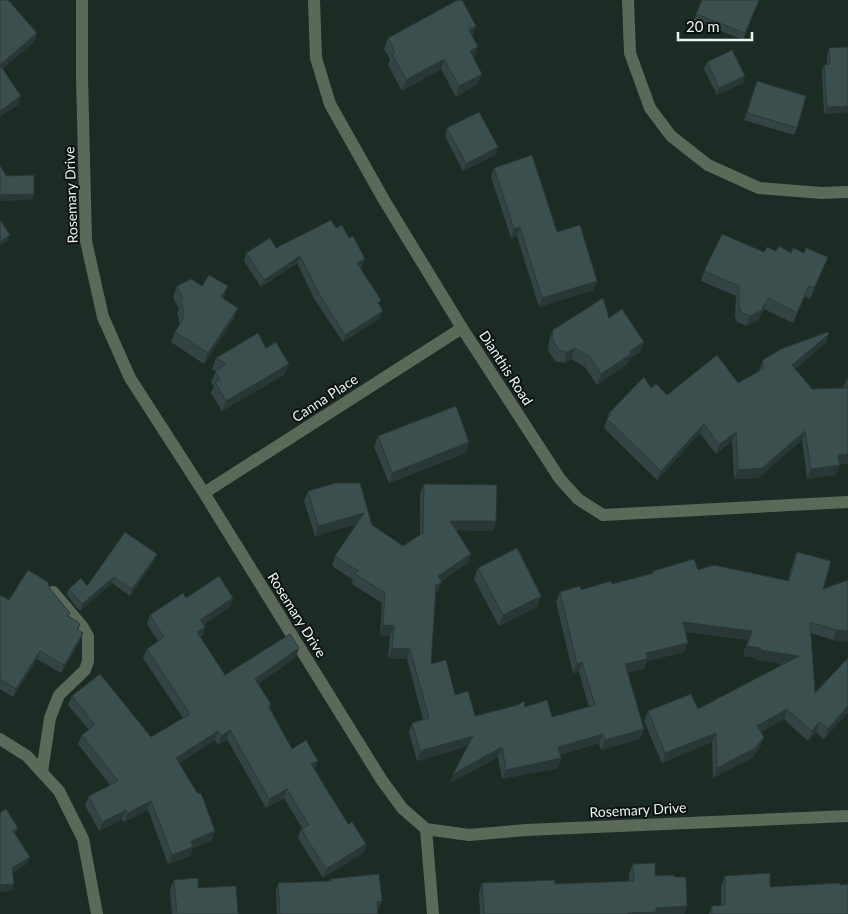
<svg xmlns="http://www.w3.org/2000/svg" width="848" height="914" font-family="Lato,sans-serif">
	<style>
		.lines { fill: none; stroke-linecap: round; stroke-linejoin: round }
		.street { stroke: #5b6958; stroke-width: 12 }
		.wall { fill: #344444 }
		.shaded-wall { fill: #2a3737 }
		.building { fill: #3c4f4f; stroke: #2a3737 }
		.labels { text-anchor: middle; stroke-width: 4; stroke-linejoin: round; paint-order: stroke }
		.street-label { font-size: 14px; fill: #ebf5f1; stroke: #0c1210 }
	</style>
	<rect width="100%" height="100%" fill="#1c2c25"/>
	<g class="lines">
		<path class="street" d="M82 0V77L86 241 103 317 130 378 204 493 381 779 402 808 426 829 469 835 526 830 848 816
			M314 0 316 58 330 104 384 200 462 328 560 479 578 499 603 515 848 502
			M628 0 630 53 650 108 671 136 708 165 759 188 822 193 848 192
			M204 493 462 328
			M0 739 27 756 59 791 83 839 97 914
			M42 772 50 718 59 695 85 670 88 661V636L82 626 53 592
			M426 829 433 914"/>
	</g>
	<path class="wall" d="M375 0H462L476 26 472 36 474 58 478 84 456 97 441 69 402 91 388 65 390 59 384 49 388 38 457 0Z
		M702 0H759L743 40 694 20Z
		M829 48 848 112 824 114 822 71 824 65H827V55Z
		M707 62 743 83 717 95 704 69Z
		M757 81 797 128 794 135 744 120Z
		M447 128 498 147 495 155 463 171 445 136Z
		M494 168 557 232 597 281 593 290 539 307 517 236 511 238 491 177Z
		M336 228 362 266 360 267 379 305 380 318 343 342 315 300 297 263 261 287 244 261 246 253 276 248Z
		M776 251 804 253 828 257 810 299 805 296 793 323 764 309 758 321 746 326 737 322 735 317 736 296 701 281 704 271 764 252Z
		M177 286 224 297 223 298 234 318 204 364 171 342 175 332 179 325V317L177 314 179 309 173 297Z
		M609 318 640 352 629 359 627 364 597 385 585 367 571 359 564 363 555 361 548 350 549 340 553 330Z
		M829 334 825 343 795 369 812 389 843 388 846 380 848 379V463L840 464 836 475 807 479 802 440 758 478 734 479 732 441 716 454 700 433 657 480 604 428 609 413 651 388 667 395 738 383 759 371 763 360Z
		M266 348 285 374 222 411 211 393 214 386 211 382 216 371 212 369 216 358Z
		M378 436 466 453 389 483 374 447Z
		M424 484 493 531 456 530 468 563 441 581 438 591 436 593 431 664 455 695 475 716 525 707 552 717 589 707 579 672 573 673 556 602 560 592 581 590 612 584 651 574 653 571 698 570 788 580 793 562 797 552 823 589 848 580V642L833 640 811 633 815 693 848 658V712L824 739 816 732 808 741 784 719 761 732 764 737 760 747 752 758 713 778 712 742 662 763 644 721 648 711 698 709 784 664 756 660 757 658 743 656 748 640 686 632 684 652 647 661 644 669 628 672 640 739 601 750 599 743 560 755 561 758 558 768 502 779 498 757 450 783 467 746 417 761 409 732 412 723 423 719 407 659 388 658 390 636 380 635 382 603 352 584 353 580 332 566 335 556 357 524 315 536 304 501 308 491 372 525 403 546 420 535V494Z
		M157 554 154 561 130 596 112 583 80 611 67 595 69 589 87 586Z
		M478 568 541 596 537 607 499 626 474 579Z
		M50 589 69 617 80 625 78 630 83 633 80 641 61 673 37 659 13 697 0 689V595L9 600Z
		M186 598 230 607 203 625 205 627 202 636 200 637 225 675 296 657 258 684 271 704 270 708 292 749 314 770 348 824 366 844 363 853 323 878 298 838 301 829 302 828 284 798 266 808 227 739 218 745 215 740 179 763 215 831 212 840 193 848 190 856 168 864 148 810 124 822 122 819 99 831 85 805 89 796 110 785 78 744 82 735 89 730 68 705 72 696 151 737 183 718 143 658 147 649 158 641 147 624 150 615Z
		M633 864 655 876 674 877 687 906 684 914H480L479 893 482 883 555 884 629 881V874Z
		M725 876 770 887 840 885 848 914H709L712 906H721V887Z
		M330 879 382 901 379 908H377L378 914H277L276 891 278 883 329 881Z
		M174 880 198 888 238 914H172L170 890Z"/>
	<path class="shaded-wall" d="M476 26 472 37 469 30Z
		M37 33 34 42 0 71V65Z
		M478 47 474 58 466 62 470 51Z
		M444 59 441 69 402 91 406 80Z
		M482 74 478 84 456 97 459 86Z
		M745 76 743 83 717 95 719 88Z
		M21 96 18 105 0 117V111Z
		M848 106V112L824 114 827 107Z
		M498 147 495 155 463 171 466 164Z
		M34 194 32 200 0 201V195Z
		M520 227 517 236 511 238 514 229Z
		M10 235 8 241 0 246V242Z
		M300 256 297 263 261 287 264 280Z
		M828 257 824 267 810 299 814 288Z
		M365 259 362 266 354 270 357 263Z
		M597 281 593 290 539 307 542 298Z
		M228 286 224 297 217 308 221 297Z
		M768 298 764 309 758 321 746 326 750 316Z
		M238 308 234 318 204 364 208 353Z
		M383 311 380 318 343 342 345 335Z
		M829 334 825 343 789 374 792 365Z
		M644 342 640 352 629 359 627 364 597 385 601 374 630 351Z
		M575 348 571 359 564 363 567 352Z
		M289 364 285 374 222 411 226 401Z
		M704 424 700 433 657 480 661 471Z
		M805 431 802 440 758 478 734 479 738 470Z
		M736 432 732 441 716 454 719 445Z
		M469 442 466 453 389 483 392 473Z
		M848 454V463L835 465 838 455Z
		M840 465 836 475 807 479 811 469Z
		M364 513 361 523 315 536 318 526Z
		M450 521H496L493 531 447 530Z
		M157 554 154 561 130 596 132 589Z
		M471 554 468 563 434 585 438 576Z
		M114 577 112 583 80 611 82 604Z
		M442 582 438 591 433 595 436 585Z
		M541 596 537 607 499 626 503 615Z
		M233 598 230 607 197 629 200 620Z
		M683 622 752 631 748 640 680 631Z
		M383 625 394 626 390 636 380 635Z
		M205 627 202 636 193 641 197 632Z
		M836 630 848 631V642L833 640Z
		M83 633 80 641 61 673 64 665Z
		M688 643 684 652 647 661 644 669 622 674 625 664 646 653Z
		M747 646 761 648 799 656 795 665 756 660 757 658 743 656Z
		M299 648 296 657 252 688 255 679Z
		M392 648 410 649 407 659 388 658Z
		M40 651 37 659 13 697 16 689Z
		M582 662 579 672 573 673 577 664Z
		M848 706V712L824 739 828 729Z
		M787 709 784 719 754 736 757 726Z
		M819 722 816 732 808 741 812 731Z
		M644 729 640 739 601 750 605 740Z
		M230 730 227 739 218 745 221 736Z
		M218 731 215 740 173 767 176 758Z
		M716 733 712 742 662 763 665 753Z
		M603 734 599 743 555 756 558 747Z
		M473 736 469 746 417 761 420 751Z
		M764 737 760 747 752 758 713 778 717 768Z
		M502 747 498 757 450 783 453 774Z
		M561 758 558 768 502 779 506 770Z
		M318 761 315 770 311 764Z
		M287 789 284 798 266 808 269 799Z
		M151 801 148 810 124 822 128 813Z
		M126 810 122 819 99 831 102 822Z
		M18 828 15 835 13 831Z
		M215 831 212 840 193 848 190 856 168 864 172 855 191 841Z
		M366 844 363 853 323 878 326 869Z
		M30 857 27 864 10 875 12 868Z
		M14 884 11 891 0 892V885Z
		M382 901 379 908 374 909 377 902Z
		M687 906 684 914H627L628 913 656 908Z"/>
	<path class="building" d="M0 0H8L37 33 0 65Z
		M458 0H462L476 26 469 30 478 47 470 51 482 74 459 86 444 59 406 80 392 54 395 52 388 38Z
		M702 0H759L745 33 696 14Z
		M848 47V106L827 107 824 65 830 64 829 48Z
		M732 50 745 76 719 88 707 62Z
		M0 65 21 96 0 111Z
		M757 81 806 96 797 128 747 113Z
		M479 112 498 147 466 164 447 128Z
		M532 155 557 232 580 225 597 281 542 298 520 227 514 229 494 168Z
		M0 165 6 176 34 175V194L0 195Z
		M0 220 10 235 0 242Z
		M331 220 336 228 342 225 349 238 353 236 365 259 357 263 381 300 378 303 383 311 345 335 318 292 300 256 264 280 246 253 270 238 276 248Z
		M722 234 764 252 767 247 776 251 779 246 791 253 793 248 804 253 806 248 828 257 814 288 809 286 797 313 768 298 762 310 750 316 741 312 739 306V286L704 271Z
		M209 275 228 286 221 297 238 308 208 353 175 332 183 319V307L181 303 183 298 177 286 191 279 202 286Z
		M603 298 609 318 622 309 644 342 630 351 631 354 601 374 589 356 575 348 567 352 559 350 552 339 553 330Z
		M828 332 829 334 792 365 812 389 847 388 846 380 848 379V454L838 455 840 465 811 469 805 431 762 468 738 470 736 432 719 445 704 424 661 471 607 419 611 414 609 413 644 377 651 388 656 384 667 395 717 355 738 383 763 369V360L781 349Z
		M258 333 266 348 276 342 289 364 226 401 215 382 220 379 215 372 226 364 216 358Z
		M456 406 469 442 392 473 378 436Z
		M336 483H360L372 525 403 546 423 533 424 484 497 485 496 521H450L471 554 438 576 442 582 436 585 431 664 446 660 455 695 468 691 475 716 518 705 524 701 525 707 547 700 552 717 595 705 582 662 577 664 560 592 580 586 581 590 611 581 612 584 654 573 653 571 694 559 698 570 714 565 789 581 797 552 831 561 823 589 848 580V631L836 630 810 622 815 693 848 658V706L828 729 819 722 812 731 787 709 757 726 764 737 755 748 717 768 716 733 665 753 648 711 691 694 698 709 799 656 760 650 761 648 747 646 752 631 683 622 688 643 646 653 647 659 625 664 644 729 605 740 603 734 558 747 561 758 506 770 502 747 453 774 473 736 420 751 412 723 429 718 410 649 392 648 394 626 383 625 385 593 355 574 358 571 335 556 364 513 318 526 308 491Z
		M125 532 157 554 132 589 114 577 82 604 69 589 81 578 87 586Z
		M517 548 541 596 503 615 478 568Z
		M28 570 48 582 50 589 70 613 68 616 78 622 80 625 77 629 83 633 64 665 40 651 16 689 0 679V595L9 600Z
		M219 576 233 598 200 620 205 627 197 632 225 675 290 634 299 648 255 679 271 704 268 706 292 749 306 740 318 761 311 764 348 824 352 822 366 844 326 869 301 829 309 825 287 789 269 799 230 730 221 736 218 731 176 758 198 794 201 793 215 831 191 841 193 847 172 855 151 801 128 813 126 810 102 822 89 796 118 781 82 735 95 725 72 696 100 674 151 737 190 714 147 649 164 637 150 615 183 593 186 598Z
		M6 809 18 828 13 831 30 857 12 868 14 884 0 885V813Z
		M655 863V876L674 875V877H686L687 906 656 908V912L628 913V914H484L482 883 555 880V884L634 881 633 864Z
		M770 873V887L840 883V885L848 884V914H712V906L725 905V876Z
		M379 874 382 901 377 902 378 914H280L278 883 332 881 330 879Z
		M198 878V888L236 886 238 914H177L174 880Z"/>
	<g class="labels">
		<g class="street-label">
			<text transform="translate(71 195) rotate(-92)" y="5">Rosemary Drive</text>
			<text transform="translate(506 368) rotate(57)" y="5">Dianthis Road</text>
			<text transform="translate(325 398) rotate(-33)" y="5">Canna Place</text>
			<text transform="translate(297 615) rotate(58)" y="5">Rosemary Drive</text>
			<text transform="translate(638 810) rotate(-3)" y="5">Rosemary Drive</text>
		</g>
	</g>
	<path d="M678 32v8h74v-8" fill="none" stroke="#ebf5f1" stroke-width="2.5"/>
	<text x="686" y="32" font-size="15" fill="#ebf5f1" stroke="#0c1210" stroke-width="4" paint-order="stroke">20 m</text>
</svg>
